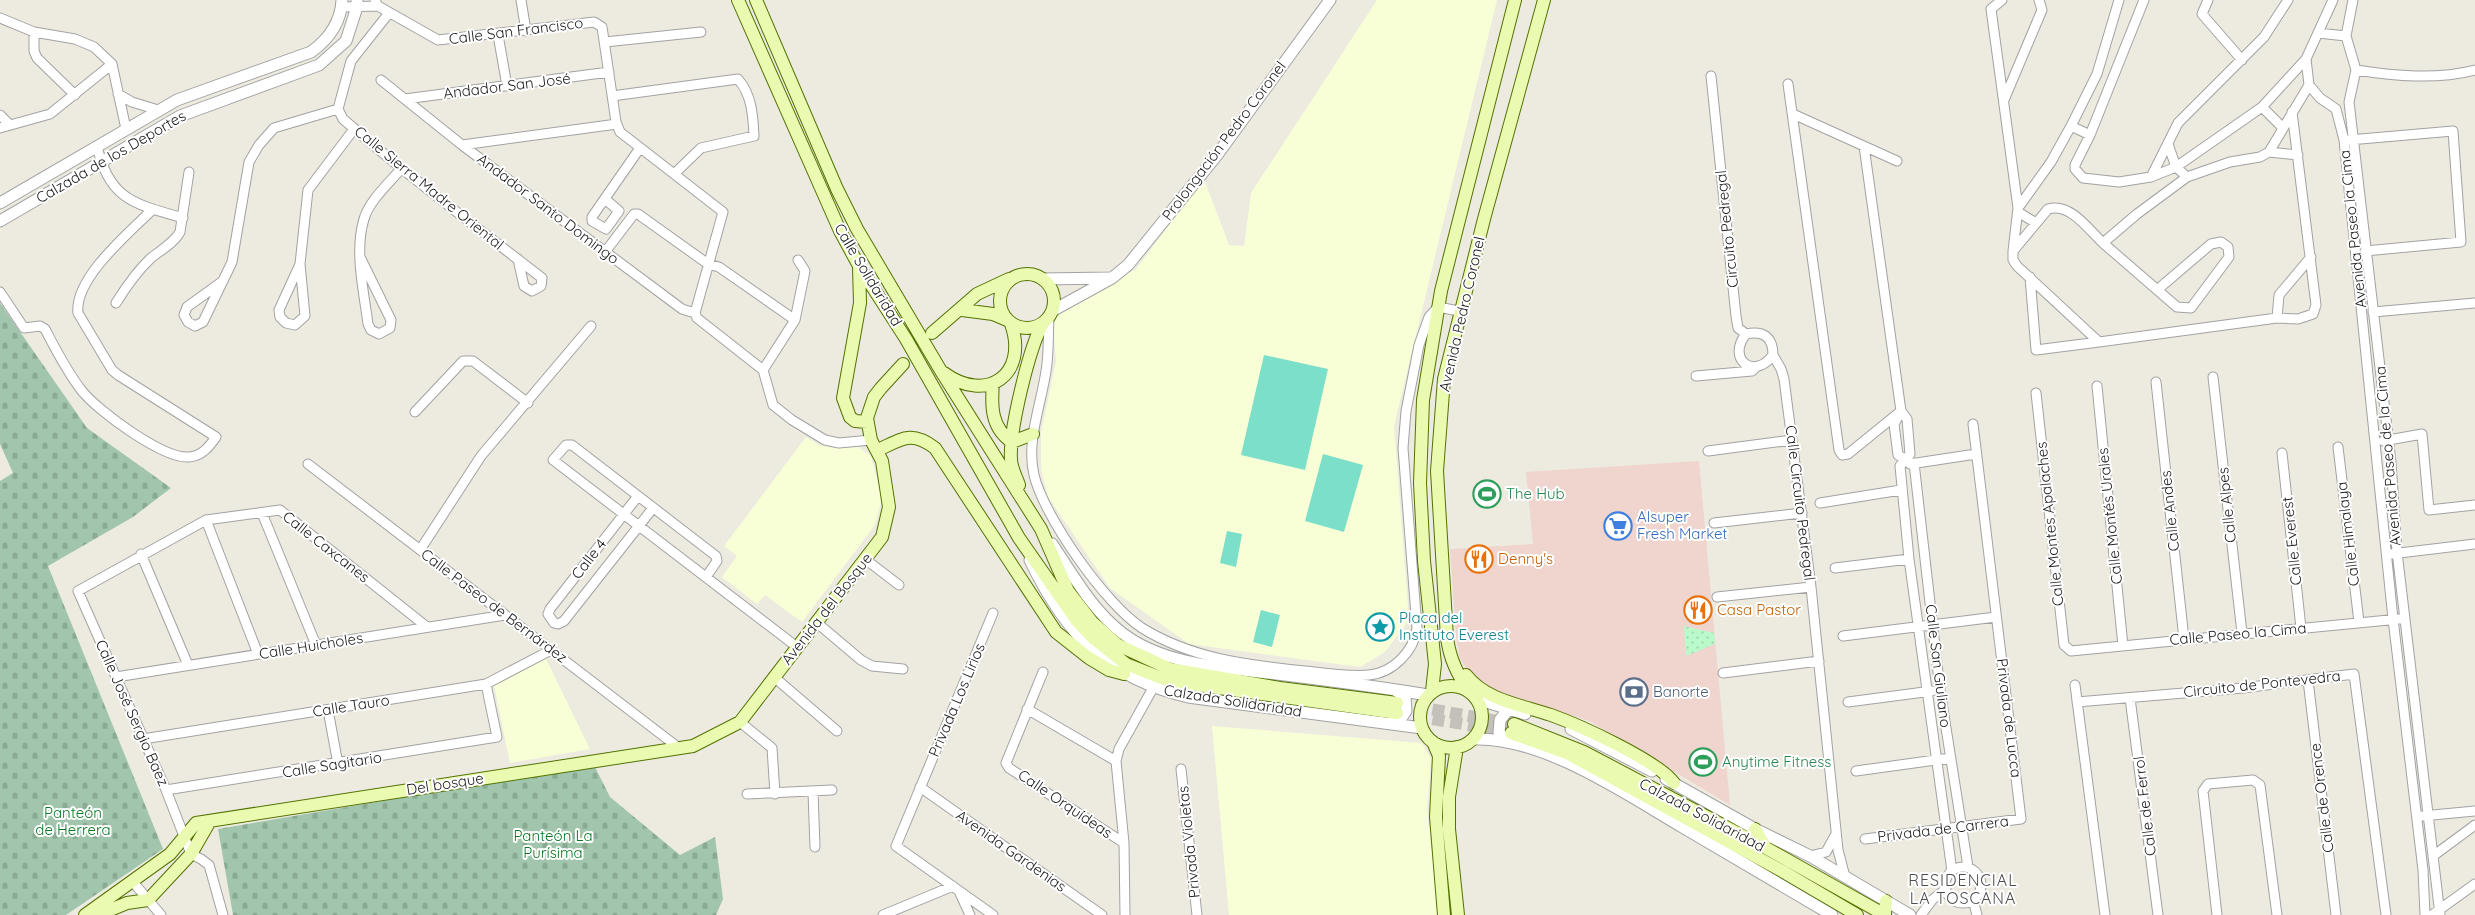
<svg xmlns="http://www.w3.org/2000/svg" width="2475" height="915" font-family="Quicksand,sans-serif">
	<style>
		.commercial { fill: #efd5ce }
		.education { fill: #f8ffd7 }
		.cemetery { fill: url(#cemetery-stones) }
		.park { fill: url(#park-dots) }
		.garden { fill: url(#garden-furrows) }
		.pitch { fill: #7bdfc9 }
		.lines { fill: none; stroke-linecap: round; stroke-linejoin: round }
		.secondary-tunnel { stroke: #c3c1b9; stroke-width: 12; stroke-dasharray: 12 6; stroke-linecap: butt }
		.minor-casing { stroke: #a2a2a2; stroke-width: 11 }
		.tertiary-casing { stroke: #a2a2a2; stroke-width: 13 }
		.secondary-casing { stroke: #537202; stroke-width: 14 }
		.minor { stroke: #fff; stroke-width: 9 }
		.tertiary { stroke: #fff; stroke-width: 11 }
		.secondary { stroke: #eafab1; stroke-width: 12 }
		.labels { text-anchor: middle; stroke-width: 4; stroke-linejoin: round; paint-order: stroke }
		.street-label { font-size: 15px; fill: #1b1b1b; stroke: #fff }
		.leisure-label { font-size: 15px; fill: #27864d; stroke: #fff; text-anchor: start }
		.shop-label { font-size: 15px; fill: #366cbe; stroke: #fff; text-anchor: start }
		.food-label { font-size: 15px; fill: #c56008; stroke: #fff; text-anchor: start }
		.culture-label { font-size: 15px; fill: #0d838f; stroke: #fff; text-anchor: start }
		.service-label { font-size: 15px; fill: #4e5e75; stroke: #fff; text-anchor: start }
		.park-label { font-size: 15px; fill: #097925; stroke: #fff }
		.neighbourhood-label { font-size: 16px; letter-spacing: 1px; fill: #4e4e4e; stroke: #fff }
	</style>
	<defs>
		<pattern id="cemetery-stones" width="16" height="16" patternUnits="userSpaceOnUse" patternTransform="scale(1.25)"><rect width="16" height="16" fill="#a1c6ad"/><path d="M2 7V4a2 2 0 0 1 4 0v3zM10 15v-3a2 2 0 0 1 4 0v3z" fill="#8aaa94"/></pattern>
		<pattern id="park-dots" width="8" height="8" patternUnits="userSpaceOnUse" patternTransform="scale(1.25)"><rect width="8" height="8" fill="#bafaca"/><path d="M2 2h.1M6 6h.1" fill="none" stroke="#9fd6ad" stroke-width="1.8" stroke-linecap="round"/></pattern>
		<pattern id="garden-furrows" width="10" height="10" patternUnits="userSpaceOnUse" patternTransform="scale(1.25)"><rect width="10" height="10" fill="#bae9a4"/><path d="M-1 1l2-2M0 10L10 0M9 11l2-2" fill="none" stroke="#9fc78d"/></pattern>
	</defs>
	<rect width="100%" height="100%" fill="#edebe0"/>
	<path class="commercial" d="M1699 461 1730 805 1589 721 1484 687 1470 674 1460 659 1456 636 1450 549 1533 544 1526 472Z"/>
	<path class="education" d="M1377 0H1497L1394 426 1409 620 1385 652 1360 667 1189 644 1110 588 1048 497 1041 469V433L1056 361 1053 322 1056 314 1136 269 1204 179 1229 245 1244 246 1251 193Z
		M806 437 819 445 843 448 858 447 871 456 882 499 875 525 802 622 765 595 757 604 722 577 737 556 724 546Z
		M546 659 590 749 510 763 494 685Z
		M1212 726 1422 743 1431 759 1427 809 1439 915H1229Z"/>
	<path class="cemetery" d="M0 303 87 428 171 488 133 517 48 566 163 849 66 915H0V481L13 473 0 444Z
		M594 765 610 797 680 855 715 837 723 899 716 915H233L218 829Z"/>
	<path class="park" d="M1684 626 1714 633 1715 644 1686 656Z"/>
	<path class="garden" d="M1370 628a9 9 0 1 1 18 0a9 9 0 1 1-18 0Z"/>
	<path class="pitch" d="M1264 355 1328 369 1305 470 1241 455Z
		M1323 454 1363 465 1344 532 1305 521Z
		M1227 531 1242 534 1236 567 1220 563Z
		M1261 610 1280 615 1272 647 1253 642Z"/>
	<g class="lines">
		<path class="secondary-tunnel" d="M1397 703 1514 724
			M1397 713 1510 732"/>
		<g class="minor-casing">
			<path id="minor" d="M375 0 378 6 438 40 594 22 602 27 616 122 620 132 723 212 695 313 697 318 763 370 773 405 792 420 825 440 839 443 871 440
				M521 0 526 31
				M2002 0 1991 9 2018 208
				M2208 0 2202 14 2242 60
				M2333 0 2306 59 2309 85 2320 98 2336 109 2344 140 2393 619 2423 870 2425 915
				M2353 0 2346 36 2356 70 2349 102 2391 462 2397 552 2440 915
				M342 7 378 6
				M389 13 351 61 338 109 343 119C407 175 475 226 542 278L541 286 532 291 524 286 518 259
				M0 18 34 32 75 39 94 47 112 64
				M34 32V51L37 58 75 95
				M2318 33 2346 36
				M498 35 507 86
				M605 42 701 32
				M112 64 126 129
				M2356 70C2395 76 2436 80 2475 70
				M1711 76 1736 316 1738 328 1746 334
				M381 80 462 145 682 309 695 313
				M1788 84 1839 450 1842 455 1848 454 1901 411
				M118 94 132 102 158 110
				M612 96 738 79C752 95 753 116 754 136L701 148 674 174
				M405 99 609 72
				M2004 100 2042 10 2039 0
				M2262 107 2282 127
				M2292 112 2316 305 2313 314 2298 319 2277 318 2279 295 2311 257
				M1793 114 1897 161
				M0 115 9 124
				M2071 126 2097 74 2119 0
				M0 128 50 114 112 64
				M2090 135 2144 0
				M2349 140 2453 131 2461 242 2365 251
				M2168 144 2176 167 2187 177
				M462 145 617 124
				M97 146C109 200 135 204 183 218
				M1864 146 1901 411 1907 419 1910 454 1900 466
				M2269 152 2298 155
				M2151 177 2178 123 2264 37 2288 0
				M605 199 619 211 606 229 592 221V217L640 148
				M2018 212 2036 223
				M2103 243 2177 307 2191 308 2229 257 2228 247 2221 242 2211 244 2157 290
				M2013 251 2018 208 2051 162 2071 126 2090 135 2075 165V169L2083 178 2119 182 2151 177 2176 167 2262 107 2306 59
				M605 252 634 214H638L708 264 719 267 795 320
				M361 259 391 320 390 328 379 334 371 330 368 324C364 292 354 251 364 219 369 201 389 183 401 169
				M300 264 279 310 280 317 286 323 295 325 305 316 300 264 308 190 354 129
				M2030 277 2036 350 2099 342 2017 266 2013 260V251L2048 209C2070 202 2089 230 2103 243L2137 214 2187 177 2230 162 2260 157 2269 152 2309 85
				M223 281 187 307 184 315 188 322 195 326 203 322 232 262 249 162 259 145 274 128 338 109
				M0 292 24 328 40 326 45 329C56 350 67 372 82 391 98 411 163 459 189 457 202 456 209 447 216 437L118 375 112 370 78 313C74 278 130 232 153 209
				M116 303C126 287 137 271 151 258 161 250 174 243 180 232L189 172
				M2373 312 2475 303
				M1049 318C1048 335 1049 354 1046 371 1041 405 1026 441 1034 475 1044 517 1106 605 1142 628 1192 659 1248 665 1305 671 1325 673 1349 677 1369 675 1393 673 1414 651 1417 628L1403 448 1406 411 1419 345 1429 317 1438 307 1459 311
				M1746 334C1726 359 1754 381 1773 355
				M1746 334C1763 330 1773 337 1773 355
				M2099 342 2277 318
				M1773 355 1781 369 1784 379 1811 587 1838 850 1845 877
				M763 370 795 320 805 271 798 260
				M1696 376 1752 371 1755 368
				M2213 377 2242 633
				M2156 382 2184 639
				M2097 386 2123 646
				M2036 393 2064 645 2071 651 2399 619
				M415 412 463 361H473L528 403
				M1899 415 1894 424 1898 455 1909 461
				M2383 441 2422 434 2429 510 2475 505
				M2338 447 2359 622
				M1708 451 1792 440
				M2282 453 2301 628
				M1914 463 1940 690 1968 867
				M308 464 679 748
				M1910 464 1976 454
				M1900 466 1909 559 1952 871
				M638 496 550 609 548 614 554 623 558 624 564 621 653 508
				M1820 503 1901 490
				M262 513 316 645
				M206 520 258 654
				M1714 523 1802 513
				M420 550 481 456 591 326
				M141 554 188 665
				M2391 554 2475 544
				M865 559 899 585
				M1835 568 1909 559
				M706 577 717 561 716 556 572 445H566L553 460 797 647
				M1717 597 1811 587
				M993 613 896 846 993 915
				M816 622 861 660 872 666 903 669
				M1843 636 1996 617
				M1043 672 1006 763 1009 768 1124 843
				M1723 673 1819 661
				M116 677 505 615
				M774 677 837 731
				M2308 680 2336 915
				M2075 685 2105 915
				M2130 698 2158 915
				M1848 702 1932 691
				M2077 702 2243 688 2354 674 2386 915
				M1027 709 1116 761
				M328 710 338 764
				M740 722 772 748 775 794
				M143 739 486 684 551 650
				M1181 769 1197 915
				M1856 771 1950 758
				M920 787 1102 915
				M166 790 497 737 486 684
				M813 792 815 847
				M747 794 832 790
				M2422 816 2475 811
				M1865 839 2021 819 1973 424
				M1810 856 1826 852 1836 834
				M2433 856 2475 825
				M1945 885a18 18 0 1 1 36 0a18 18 0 1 1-36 0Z
				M133 882 161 915
				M959 891 970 915
				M1973 900 1977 915
				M223 915 209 865 201 859 191 854 166 790 78 591 206 520 280 510 427 627
				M883 915 953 886
				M1125 915 1124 843 1116 761 1119 749 1153 688
				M1921 915 1932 900 1946 889
				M2217 915 2203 791 2208 784 2253 780 2260 785 2277 915
				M2432 915 2475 884"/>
		</g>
		<g class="tertiary-casing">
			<path id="tertiary" d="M0 203 177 100 311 52C329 39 341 22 342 0
				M0 221 180 116 319 65 346 41 357 7V0
				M1042 279 1110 278
				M1052 311 1112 278 1128 265 1217 155 1330 0
				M1052 544C1073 575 1092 610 1122 633 1166 667 1232 668 1285 675 1333 681 1380 687 1428 695
				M1030 560C1065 633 1106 678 1188 697L1422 728
				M1477 699 1525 714
				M1390 723 1400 720 1406 711 1405 696 1396 691
				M1571 729 1652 771
				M1473 739C1542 736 1626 794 1684 828 1734 857 1783 886 1832 915
				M1507 741 1499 733 1500 720 1507 711 1514 710
				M1666 779 1755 829 1810 856 1910 915"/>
		</g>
		<g class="secondary-casing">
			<path id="secondary" d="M738 0 840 231 859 266 906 339 1019 538 1077 621 1093 638 1126 664 1169 681 1397 713
				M756 0 837 189 857 229 941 371 1041 529 1068 591 1092 622 1118 645 1170 669 1280 688 1397 703
				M859 267 860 303 843 398 850 417 855 421 867 422
				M1000 301a27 27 0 1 1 54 0a27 27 0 1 1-54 0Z
				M962 310 993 314 1007 320
				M932 333 977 294 1009 279
				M944 373C986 404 1029 375 1011 324
				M993 383C991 406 991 428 1012 442L1033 434
				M878 450C902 439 911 430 935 448L1056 632 1089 658 1109 670 1124 674
				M1019 485C1016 476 1011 468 1011 459 1009 431 1029 348 1043 323
				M1466 675C1486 701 1522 705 1551 715 1579 725 1658 761 1674 783
				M1420 717a31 31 0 1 1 62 0a31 31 0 1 1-62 0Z
				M1432 691 1435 664 1424 561 1420 483 1423 400 1441 291 1515 0
				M1469 691C1457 674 1450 659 1447 638L1437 471 1444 379 1484 219 1544 0
				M1514 724 1584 752 1766 848 1885 915 1886 901
				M1511 733 1567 753 1782 871 1857 915
				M1433 742 1439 756 1436 817 1444 915
				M1457 747 1449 797V829L1458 915
				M1755 829 1766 848
				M85 915 170 854 196 823 693 746 740 722 882 537 889 507 882 461 871 440 867 418 874 397 881 388 903 364
				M98 915 127 903 148 900 191 854 210 821"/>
		</g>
		<use href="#minor" class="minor"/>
		<use href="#tertiary" class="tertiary"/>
		<use href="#secondary" class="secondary"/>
	</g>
	<defs>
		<g id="stadium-ring" transform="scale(1.4375)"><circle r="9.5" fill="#fff" stroke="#2e9e5b" stroke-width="1.5"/><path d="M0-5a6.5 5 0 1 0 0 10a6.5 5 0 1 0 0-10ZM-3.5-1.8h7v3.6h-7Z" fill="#2e9e5b"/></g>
		<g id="supermarket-ring" transform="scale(1.4375)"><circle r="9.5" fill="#fff" stroke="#3f7fe0" stroke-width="1.5"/><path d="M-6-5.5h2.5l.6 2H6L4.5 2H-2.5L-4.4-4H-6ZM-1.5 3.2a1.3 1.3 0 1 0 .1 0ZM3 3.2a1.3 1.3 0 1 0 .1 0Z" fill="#3f7fe0"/></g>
		<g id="restaurant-ring" transform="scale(1.4375)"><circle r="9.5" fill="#fff" stroke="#e8710a" stroke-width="1.5"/><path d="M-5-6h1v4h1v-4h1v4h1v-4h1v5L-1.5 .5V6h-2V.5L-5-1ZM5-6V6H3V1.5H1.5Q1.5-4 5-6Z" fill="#e8710a"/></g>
		<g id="sight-ring" transform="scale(1.4375)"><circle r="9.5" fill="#fff" stroke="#0f9aa8" stroke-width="1.5"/><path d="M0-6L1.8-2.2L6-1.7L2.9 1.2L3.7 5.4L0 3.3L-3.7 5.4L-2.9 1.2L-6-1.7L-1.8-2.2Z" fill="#0f9aa8"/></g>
		<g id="bank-ring" transform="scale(1.4375)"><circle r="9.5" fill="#fff" stroke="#5c6f8a" stroke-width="1.5"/><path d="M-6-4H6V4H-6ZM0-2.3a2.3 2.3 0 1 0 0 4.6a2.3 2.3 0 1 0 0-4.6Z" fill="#5c6f8a"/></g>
	</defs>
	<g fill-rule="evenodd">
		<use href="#stadium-ring" x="1487" y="494"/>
		<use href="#supermarket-ring" x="1618" y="526"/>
		<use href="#restaurant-ring" x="1479" y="559"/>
		<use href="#restaurant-ring" x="1698" y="610"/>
		<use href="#sight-ring" x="1380" y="627"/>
		<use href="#bank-ring" x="1634" y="692"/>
		<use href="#stadium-ring" x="1703" y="762"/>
	</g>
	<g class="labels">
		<g class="street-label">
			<text transform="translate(516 31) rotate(-7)" y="5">Calle San Francisco</text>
			<text transform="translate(507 86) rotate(-7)" y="5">Andador San José</text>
			<text transform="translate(1224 141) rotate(-53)" y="5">Prolongación Pedro Coronel</text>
			<text transform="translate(111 157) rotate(-30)" y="5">Calzada de los Deportes</text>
			<text transform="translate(429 188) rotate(39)" y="5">Calle Sierra Madre Oriental</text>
			<text transform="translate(548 209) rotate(37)" y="5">Andador Santo Domingo</text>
			<text transform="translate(1727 229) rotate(-96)" y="5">Circuito Pedregal</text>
			<text transform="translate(2353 229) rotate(-96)" y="5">Avenida Paseo la Cima</text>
			<text transform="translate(868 275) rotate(59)" y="5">Calle Solidaridad</text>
			<text transform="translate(1462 314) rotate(-77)" y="5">Avenida Pedro Coronel</text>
			<text transform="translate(2388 456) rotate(-95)" y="5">Avenida Paseo de la Cima</text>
			<text transform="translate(1800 503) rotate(83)" y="5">Calle Circuito Pedregal</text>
			<text transform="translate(2227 505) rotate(-96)" y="5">Calle Alpes</text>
			<text transform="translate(2170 511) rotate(-96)" y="5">Calle Andes</text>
			<text transform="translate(2110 516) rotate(-96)" y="5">Calle Montés Urales</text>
			<text transform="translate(2050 524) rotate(-96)" y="5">Calle Montes Apalaches</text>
			<text transform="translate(2348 534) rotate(-97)" y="5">Calle Himalaya</text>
			<text transform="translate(2292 541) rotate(-96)" y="5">Calle Everest</text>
			<text transform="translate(326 547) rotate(38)" y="5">Calle Caxcanes</text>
			<text transform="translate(589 559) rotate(-52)" y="5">Calle 4</text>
			<text transform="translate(494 606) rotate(37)" y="5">Calle Paseo de Bernárdez</text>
			<text transform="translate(827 609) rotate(-52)" y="5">Avenida del Bosque</text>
			<text transform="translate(2238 634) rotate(-5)" y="5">Calle Paseo la Cima</text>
			<text transform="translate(311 646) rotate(-9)" y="5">Calle Huicholes</text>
			<text transform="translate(1938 666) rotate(83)" y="5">Calle San Giuliano</text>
			<text transform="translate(2262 684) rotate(-6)" y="5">Circuito de Pontevedra</text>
			<text transform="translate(957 700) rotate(-67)" y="5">Privada Los Lirios</text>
			<text transform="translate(1233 701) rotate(9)" y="5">Calzada Solidaridad</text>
			<text transform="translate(351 706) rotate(-9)" y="5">Calle Tauro</text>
			<text transform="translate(132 713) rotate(66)" y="5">Calle José Sergio Baez</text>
			<text transform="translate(2009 718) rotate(83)" y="5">Privada de Lucca</text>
			<text transform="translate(332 765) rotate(-9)" y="5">Calle Sagitario</text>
			<text transform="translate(445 784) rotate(-9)" y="5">Del bosque</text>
			<text transform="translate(2322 798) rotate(-97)" y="5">Calle de Orence</text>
			<text transform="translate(1065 804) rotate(34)" y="5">Calle Orquídeas</text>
			<text transform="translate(2145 806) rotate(-97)" y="5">Calle de Ferrol</text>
			<text transform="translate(1702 815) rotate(28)" y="5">Calzada Solidaridad</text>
			<text transform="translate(1943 829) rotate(-7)" y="5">Privada de Carrera</text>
			<text transform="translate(1189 842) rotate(-96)" y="5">Privada Violetas</text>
			<text transform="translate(1011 851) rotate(35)" y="5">Avenida Gardenias</text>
		</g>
		<g class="leisure-label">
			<text x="1506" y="499">The Hub</text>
			<text x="1722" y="767">Anytime Fitness</text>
		</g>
		<g class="shop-label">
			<text x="1637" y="522">Alsuper<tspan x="1637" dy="17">Fresh Market</tspan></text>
		</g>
		<g class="food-label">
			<text x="1498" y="564">Denny's</text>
			<text x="1717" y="615">Casa Pastor</text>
		</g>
		<g class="culture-label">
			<text x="1399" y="623">Placa del<tspan x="1399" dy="17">Instituto Everest</tspan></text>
		</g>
		<g class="service-label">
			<text x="1653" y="697">Banorte</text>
		</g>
		<g class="park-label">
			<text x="73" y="818">Panteón<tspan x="73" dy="17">de Herrera</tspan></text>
			<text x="553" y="841">Panteón La<tspan x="553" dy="17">Purísima</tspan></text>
		</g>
		<g class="neighbourhood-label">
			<text x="1963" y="886">RESIDENCIAL<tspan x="1963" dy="18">LA TOSCANA</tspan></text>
		</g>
	</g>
</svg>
